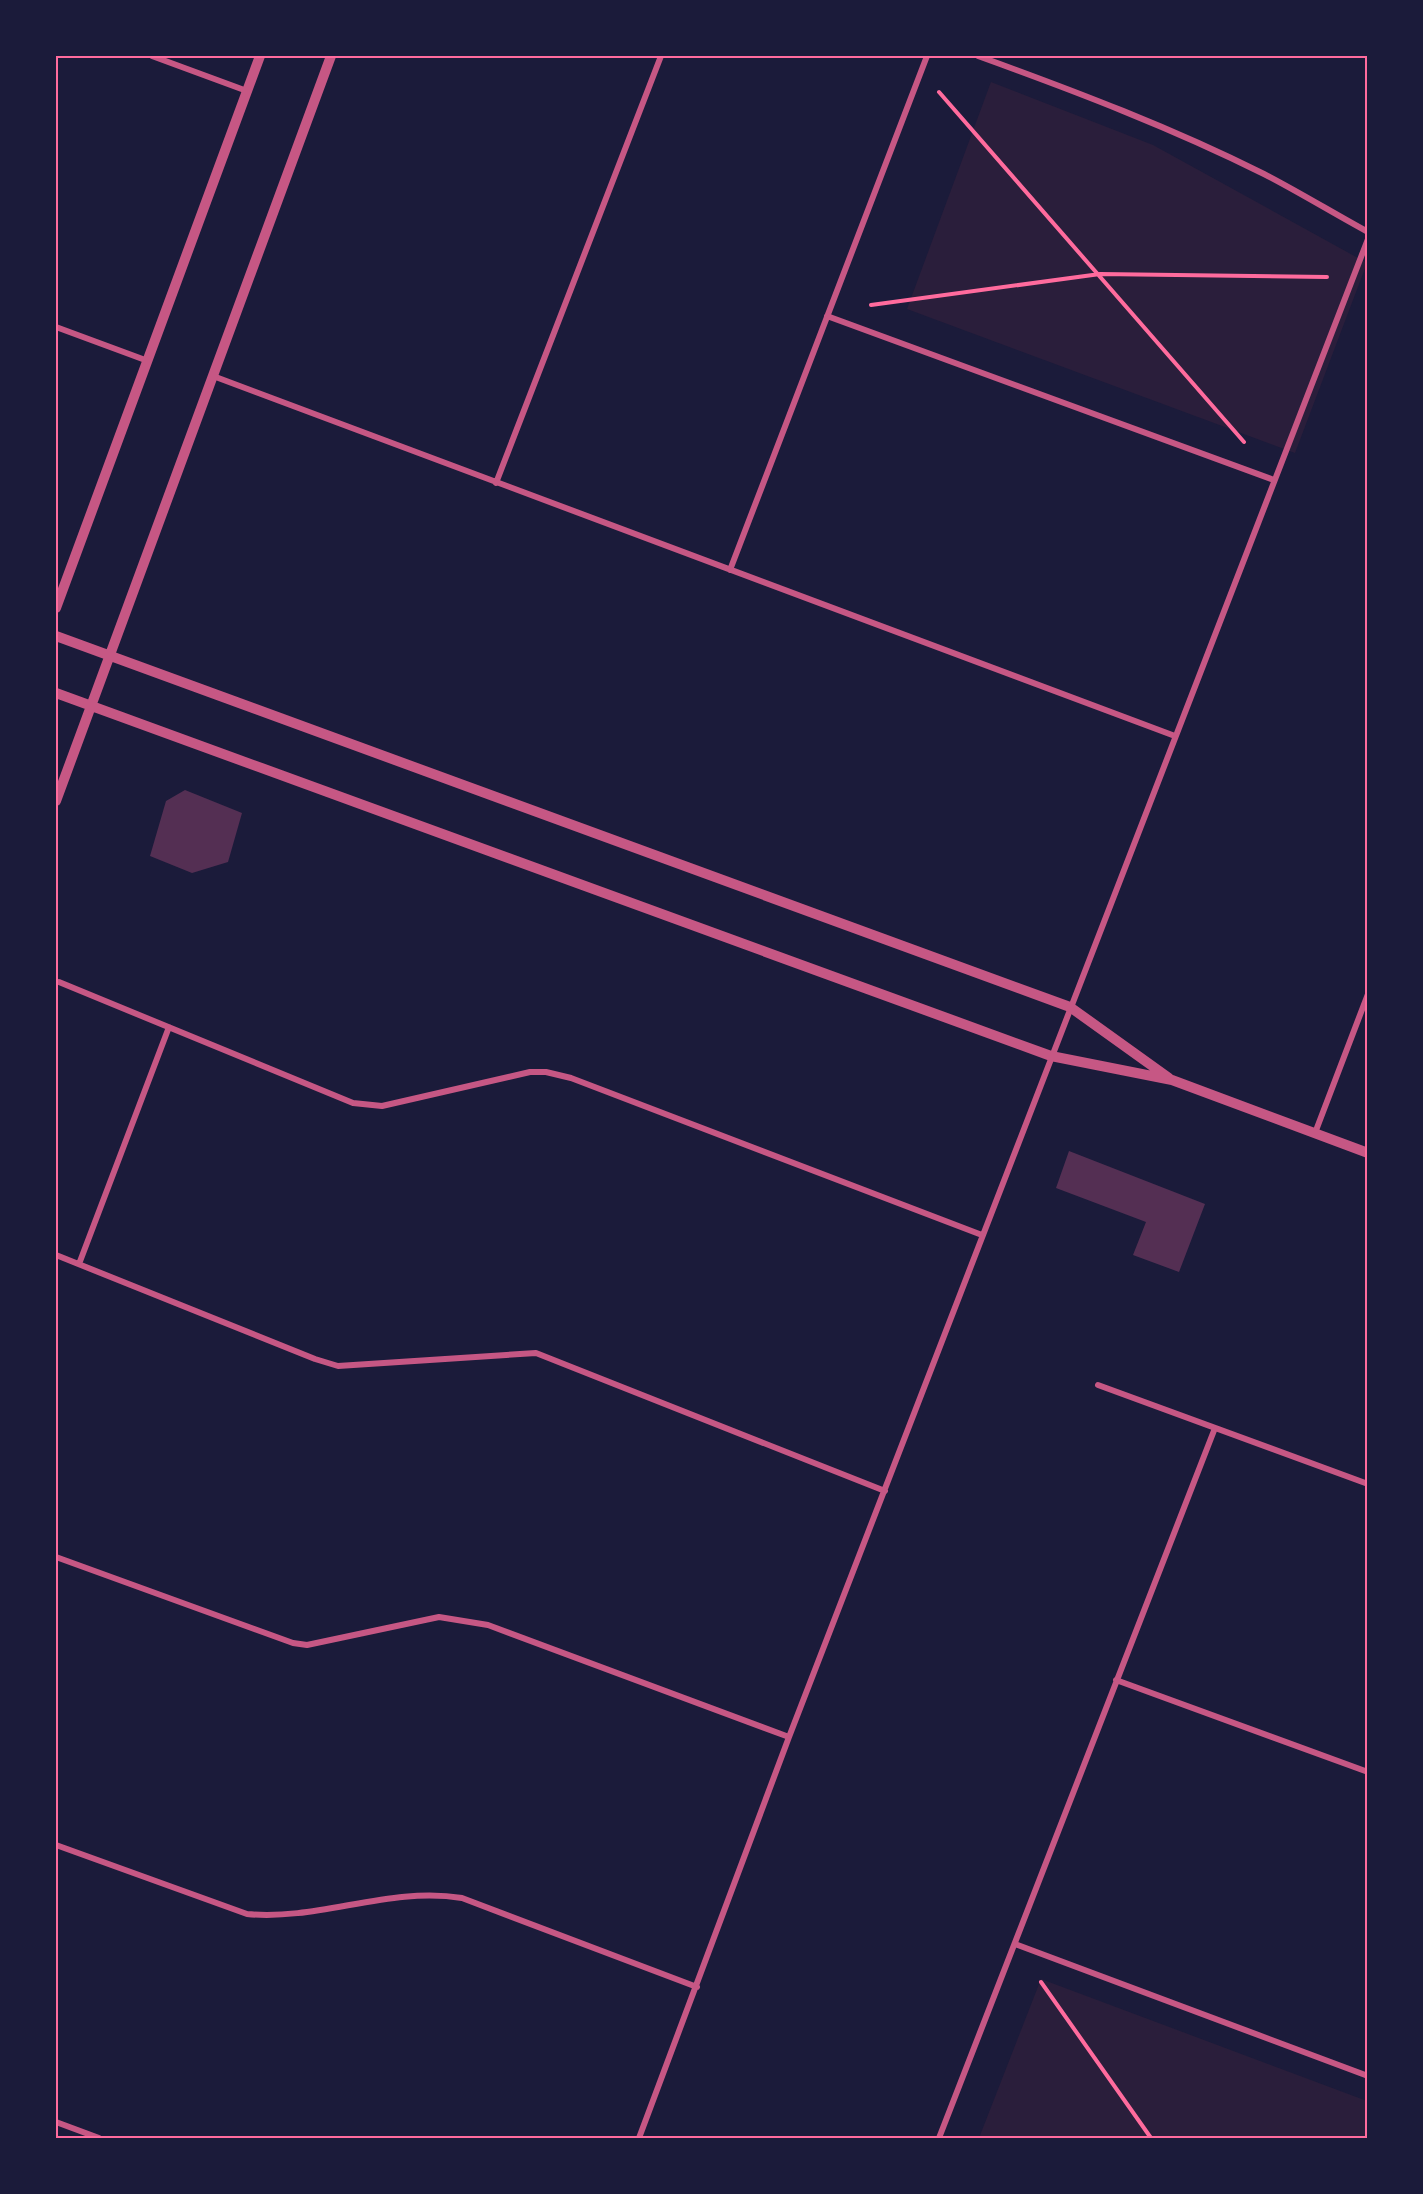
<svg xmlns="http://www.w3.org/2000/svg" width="1423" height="2194" font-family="Helvetica,sans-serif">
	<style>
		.green { fill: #2a1e3b }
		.building { fill: #542f53 }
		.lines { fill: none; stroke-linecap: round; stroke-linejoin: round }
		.path { stroke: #ff6b9d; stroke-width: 4 }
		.minor { stroke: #c65784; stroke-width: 6 }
		.tertiary { stroke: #c65784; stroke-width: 10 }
		.neatline { fill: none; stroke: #ff6b9d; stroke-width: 2 }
	</style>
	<rect width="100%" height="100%" fill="#1b1b3a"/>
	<path class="green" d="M991 82 1153 145 1367 263 1295 453 907 309Z
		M1041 1979 1367 2101V2138H979Z"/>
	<path class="building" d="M185 790 242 813 228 862 192 873 150 856 166 801Z
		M1069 1151 1205 1204 1179 1272 1133 1255 1146 1222 1056 1188Z"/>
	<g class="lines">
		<path class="path" d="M939 92 1244 442
			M871 305 1100 274 1327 277
			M1041 1982 1151 2138"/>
		<path class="minor" d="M152 56 247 91
			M978 56C1075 91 1172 128 1264 174 1299 192 1333 213 1368 232
			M827 316 1274 480
			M56 327 148 361
			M213 376 1175 736
			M496 483 661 56
			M730 570 927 56
			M59 982 353 1103 382 1106 530 1072H546L571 1078 982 1235
			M1315 1133 1368 994
			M56 1255 315 1359 338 1366 536 1353 885 1491
			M79 1264 169 1027
			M1098 1385 1368 1484
			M56 1557 293 1643 307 1645 439 1617 488 1625 789 1737
			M1116 1680 1368 1772
			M56 1845 247 1914C319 1921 389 1886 462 1898L697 1987
			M1015 1944 1368 2076
			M56 2122 99 2138
			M639 2138 789 1737 1368 239
			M939 2138 1215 1428"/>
		<path class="tertiary" d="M56 608 260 56
			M56 636 1070 1007 1169 1078
			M56 693 1051 1056 1172 1080 1368 1153
			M56 801 331 56"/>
	</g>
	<rect width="1423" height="2194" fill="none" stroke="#1b1b3a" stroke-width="114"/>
	<rect x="57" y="57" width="1309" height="2080" class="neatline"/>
</svg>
